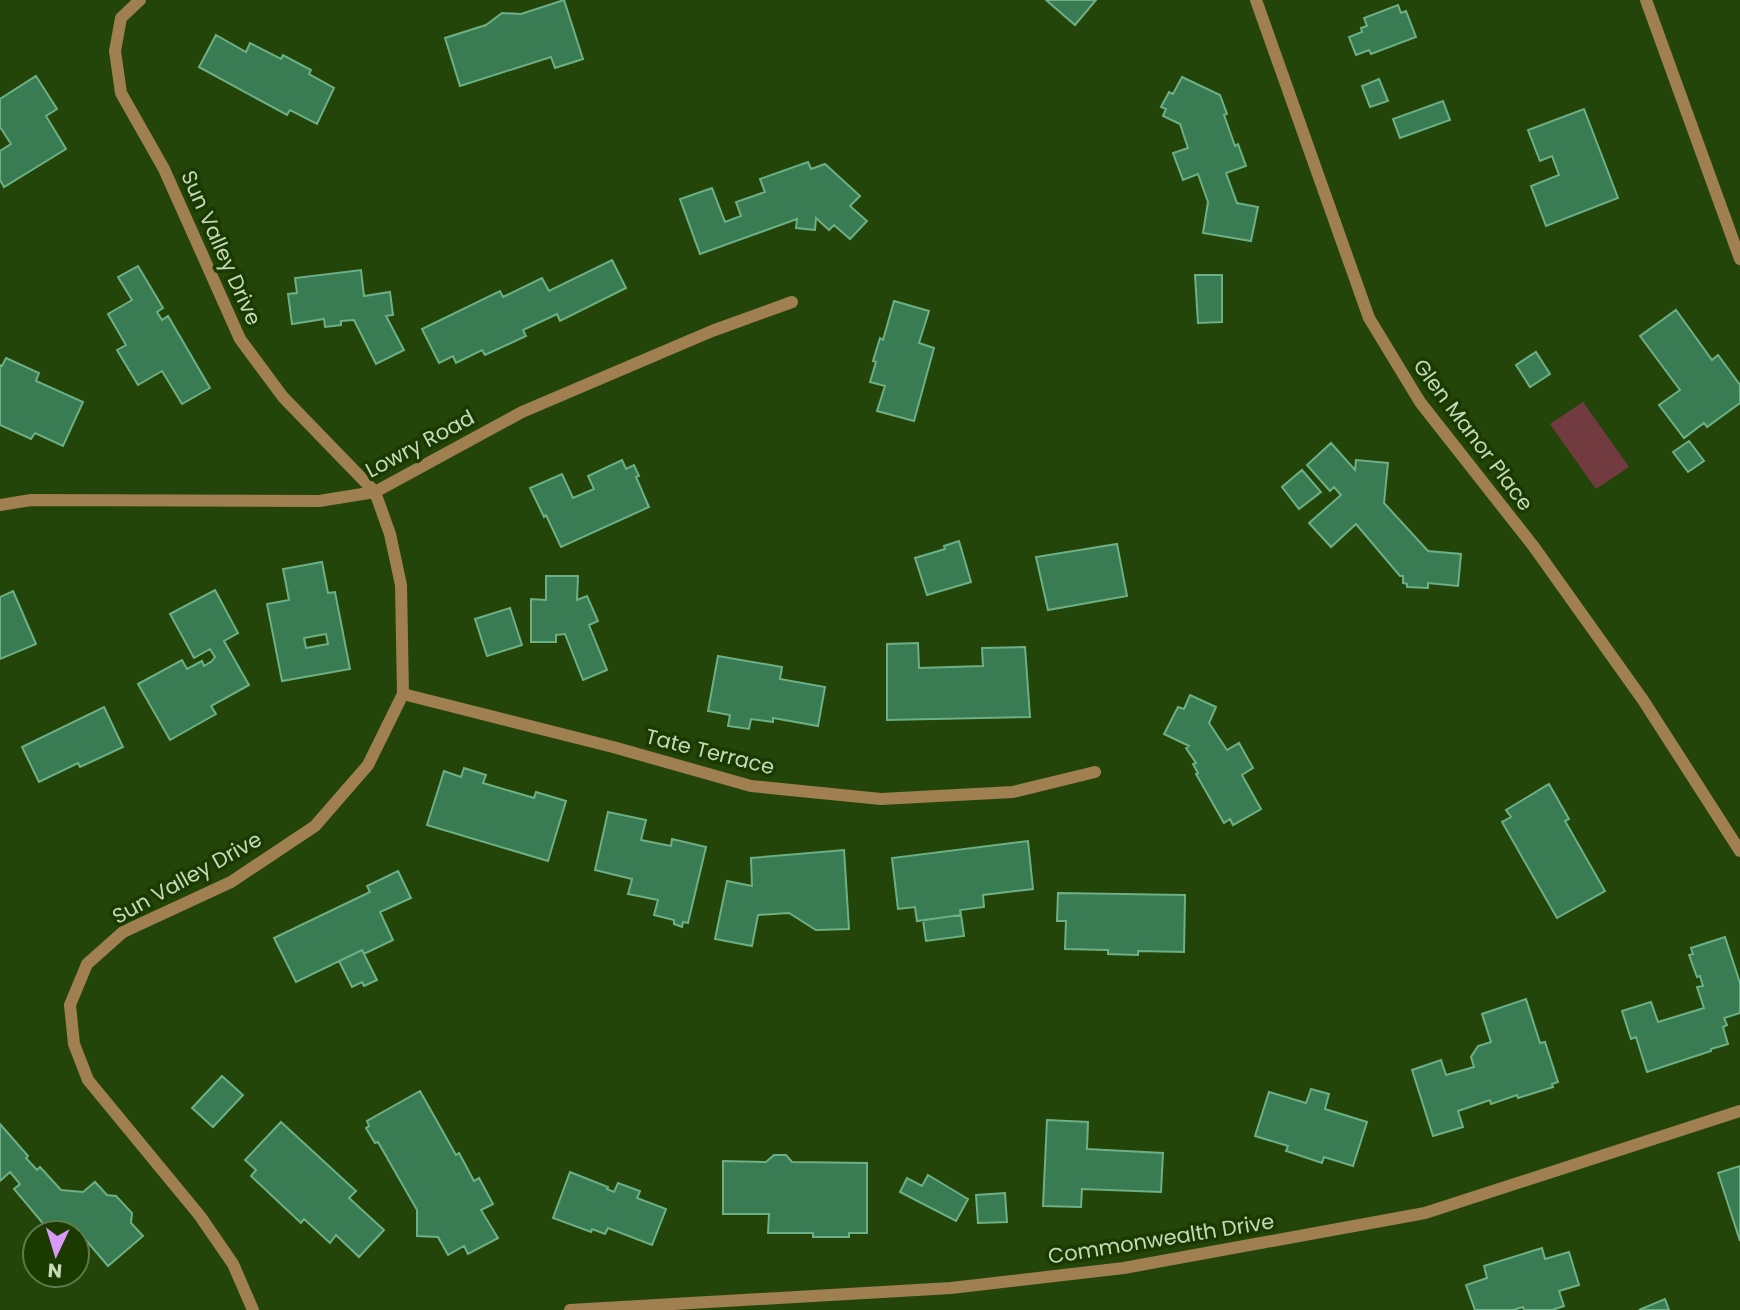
<svg xmlns="http://www.w3.org/2000/svg" width="1740" height="1310" font-family="Poppins,sans-serif">
	<style>
		.green { fill: #723b40 }
		.building { fill: #397b52; stroke: #6eb085; stroke-width: 2; fill-rule: evenodd }
		.lines { fill: none; stroke-linecap: round; stroke-linejoin: round }
		.minor { stroke: #a07f50; stroke-width: 12 }
		.labels { text-anchor: middle; stroke-width: 7; stroke-linejoin: round; paint-order: stroke }
		.street-label { font-size: 21px; fill: #c5d9ba; stroke: #1a3a00 }
	</style>
	<rect width="100%" height="100%" fill="#244509"/>
	<path class="green" d="M1583 402 1629 467 1596 489 1550 424Z"/>
	<path class="building" d="M564 0 583 59 555 68 551 57 460 86 445 38 486 25 502 13 521 14Z
		M1046 0H1096L1075 25Z
		M1398 5 1401 13 1406 11 1416 37 1371 54 1369 50 1356 55 1349 37 1362 32 1361 28 1367 26 1364 18Z
		M216 35 246 52 250 43 281 59 283 55 311 70 309 74 334 88 317 124 290 110 287 115 199 67Z
		M36 76 57 109 46 116 66 149 4 187 0 180V151L11 144 0 127V99Z
		M1182 77 1220 95 1227 114 1224 115 1235 146 1238 144 1246 166 1226 173 1237 203 1258 207 1251 241 1203 233 1208 202 1198 174 1183 180 1173 153 1188 148 1180 124 1163 116 1166 109 1161 107 1169 92 1173 94Z
		M1379 79 1388 101 1370 107 1362 86Z
		M1443 101 1450 120 1400 138 1393 119Z
		M1584 109 1618 198 1546 226 1531 186 1559 175 1552 156 1540 161 1528 130Z
		M808 162 811 169 825 164 860 196 850 206 867 221 850 239 834 225 829 230 816 218 815 230 796 228 797 219 700 254 680 199 712 188 725 222 741 216 736 202 765 192 760 179Z
		M612 260 626 288 560 321 557 314 523 330 526 336 485 355 482 350 456 363 453 356 439 363 422 329 500 291 503 297 542 278 549 291Z
		M138 266 163 308 157 312 162 320 168 316 210 388 182 404 162 371 138 385 117 350 126 345 108 314 132 300 118 277Z
		M361 270 364 296 390 292 393 315 386 316 404 350 376 364 354 320 341 321V325L325 327 324 319 292 324 288 294 297 293 295 278Z
		M1195 275H1222V322L1198 323Z
		M894 301 929 311 919 343 934 348 914 421 877 411 885 386 870 382 876 362 873 361 880 338 883 340Z
		M1676 310 1712 360 1718 355 1740 385V403L1707 427 1704 423 1684 438 1659 405 1680 390 1640 336Z
		M1536 352 1550 374 1530 387 1516 365Z
		M6 358 39 373 36 381 83 402 63 446 35 433 31 439 0 425V365L2 366Z
		M1689 441 1704 461 1688 472 1673 452Z
		M1331 443 1355 470 1356 460 1388 463 1384 503 1428 551 1461 554 1458 586 1428 583V588L1407 587V584L1403 583V576H1400L1356 524 1331 547 1309 523 1341 495 1334 487 1330 491 1307 465Z
		M622 460 626 469 634 465 639 476 636 477 649 507 561 547 546 515 544 517 530 488 562 474 573 498 594 489 588 476Z
		M1302 470 1321 492 1299 509 1282 487Z
		M959 541 971 582 927 595 915 558 945 549 944 546Z
		M1117 544 1127 596 1048 610 1036 557Z
		M322 562 328 593 335 592 350 669 282 681 267 604 289 600 283 569ZM326 634 328 644 306 648 304 638Z
		M546 576H578L577 600 587 596 598 621 589 625 607 670 583 680 565 634 556 635V642H531V599L546 600Z
		M215 590 238 633 224 641 249 685 211 706 216 714 170 740 138 684 182 660 187 669 202 661 204 666 212 661 215 657 210 649 194 658 170 614Z
		M13 591 36 644 0 659V597Z
		M510 608 522 645 487 656 475 619Z
		M918 643 919 668 983 666 982 648 1025 647 1030 717 887 720V644Z
		M718 656 782 667 780 679 825 687 818 726 773 718V722L751 719 749 729 728 726 730 715 708 711Z
		M1190 695 1216 707 1209 723 1227 750 1239 743 1253 768 1242 775 1261 809 1233 825 1230 819 1224 823 1196 774 1198 773 1193 764 1196 763 1186 748 1189 746 1164 734 1178 707 1184 709Z
		M104 707 123 747 80 767 78 763 39 782 22 747Z
		M464 768 486 775 483 783 534 798 536 792 566 801 548 861 427 825 444 771 461 777Z
		M1549 784 1569 819 1565 821 1605 891 1557 918 1502 822 1511 817 1506 810Z
		M608 812 646 820 641 840 671 846 672 839 706 847 688 923 683 922 682 927 674 924V920L654 915 658 900 628 894 632 879 595 870Z
		M1028 841 1033 889 983 895 984 907 960 910 961 915 917 921 915 907 898 909 892 858Z
		M844 850 849 929 816 930 789 913 758 915 752 946 715 939 727 881 752 886 751 858Z
		M398 871 411 898 380 912 393 940 364 954 362 950 296 982 274 938 370 892 367 886Z
		M1058 893 1185 895 1184 952 1138 951V955L1108 954V950L1065 949 1066 921H1057Z
		M961 915 964 936 926 941 923 920Z
		M1725 937 1740 983V1013L1724 1018 1727 1025 1723 1027 1728 1044 1711 1049V1051L1647 1072 1636 1037 1631 1039 1622 1011 1651 1002 1658 1022 1704 1008 1697 987 1703 986 1700 976 1697 977 1689 955 1693 954 1691 948Z
		M362 950 377 980 364 986 362 982 352 987 339 961Z
		M1526 999 1540 1043 1545 1042 1558 1082 1552 1084 1553 1087 1518 1098 1517 1095 1491 1104 1490 1100 1458 1111 1463 1127 1433 1136 1412 1070 1441 1060 1446 1075 1474 1067 1471 1057 1478 1046 1491 1042 1482 1014Z
		M222 1076 243 1095 213 1127 192 1108Z
		M1311 1089 1329 1094 1325 1109 1367 1122 1353 1166 1324 1157 1322 1163 1286 1151 1288 1146 1255 1136 1269 1092 1306 1103Z
		M420 1091 456 1155 459 1153 474 1181 479 1178 493 1204 481 1210 498 1238 468 1254 464 1246 448 1255 438 1237 417 1236V1210L378 1142 375 1143 366 1128 369 1126 367 1121Z
		M1047 1120 1088 1122 1087 1149 1163 1153 1161 1192 1082 1189 1081 1207 1043 1206Z
		M281 1122 356 1191 349 1198 384 1230 359 1257 336 1235 330 1243 304 1219 301 1223 251 1176 256 1170 245 1160Z
		M0 1124 28 1156 26 1158 37 1170 40 1167 61 1190 83 1192 95 1182 107 1195 116 1196 132 1213 131 1223 143 1236 108 1266 85 1239H77V1233H51L14 1189 20 1184 10 1172 0 1181Z
		M774 1155H786L792 1162 867 1163V1233H849V1237H813V1233H768L769 1214H723V1161L766 1162Z
		M1740 1166V1241L1718 1173Z
		M570 1172 608 1187 607 1189 614 1192 618 1183 640 1191 637 1198 666 1209 652 1245 608 1228 605 1234 592 1229 591 1232 553 1218Z
		M928 1175 968 1199 956 1221 900 1192 907 1178 922 1186Z
		M1005 1193 1007 1222 978 1223 976 1195Z
		M1542 1248 1545 1259 1569 1252 1579 1285 1559 1291 1564 1306 1552 1310H1524L1523 1307 1513 1310H1475L1466 1285 1487 1278 1484 1266Z
		M1665 1299 1669 1310H1639Z"/>
	<g class="lines">
		<path class="minor" d="M140 0 121 18 115 51 121 93 164 169 240 339 283 397 375 492 390 534 401 585 403 694 368 765 315 826 231 882 123 932 87 964 70 1005 74 1044 88 1080 200 1216 233 1264 253 1310
			M1256 0 1369 318 1420 402 1534 547 1643 700 1740 851
			M1646 0 1740 259
			M0 505 31 500 319 501 375 492 522 412 712 331 792 302
			M403 694 613 747 751 786 881 799 1013 792 1095 772
			M570 1310 951 1288 1124 1268 1425 1213 1740 1111"/>
	</g>
	<g class="labels">
		<g class="street-label">
			<text transform="translate(221 248) rotate(66)" y="7">Sun Valley Drive</text>
			<text transform="translate(1473 435) rotate(53)" y="7">Glen Manor Place</text>
			<text transform="translate(420 444) rotate(-28)" y="7">Lowry Road</text>
			<text transform="translate(710 752) rotate(14)" y="7">Tate Terrace</text>
			<text transform="translate(187 878) rotate(-29)" y="7">Sun Valley Drive</text>
			<text transform="translate(1161 1239) rotate(-9)" y="7">Commonwealth Drive</text>
		</g>
	</g>
	<g transform="translate(56 1254) rotate(184)"><circle r="33" fill="#1a3a00" stroke="#5e7a4a" stroke-width="2"/>
	<path d="M0-5L12 26L0 18L-12 26Z" fill="#d99af7"/>
	<text y="-10" font-size="19" font-weight="bold" text-anchor="middle" fill="#c5d9ba">N</text>
	</g>
</svg>
